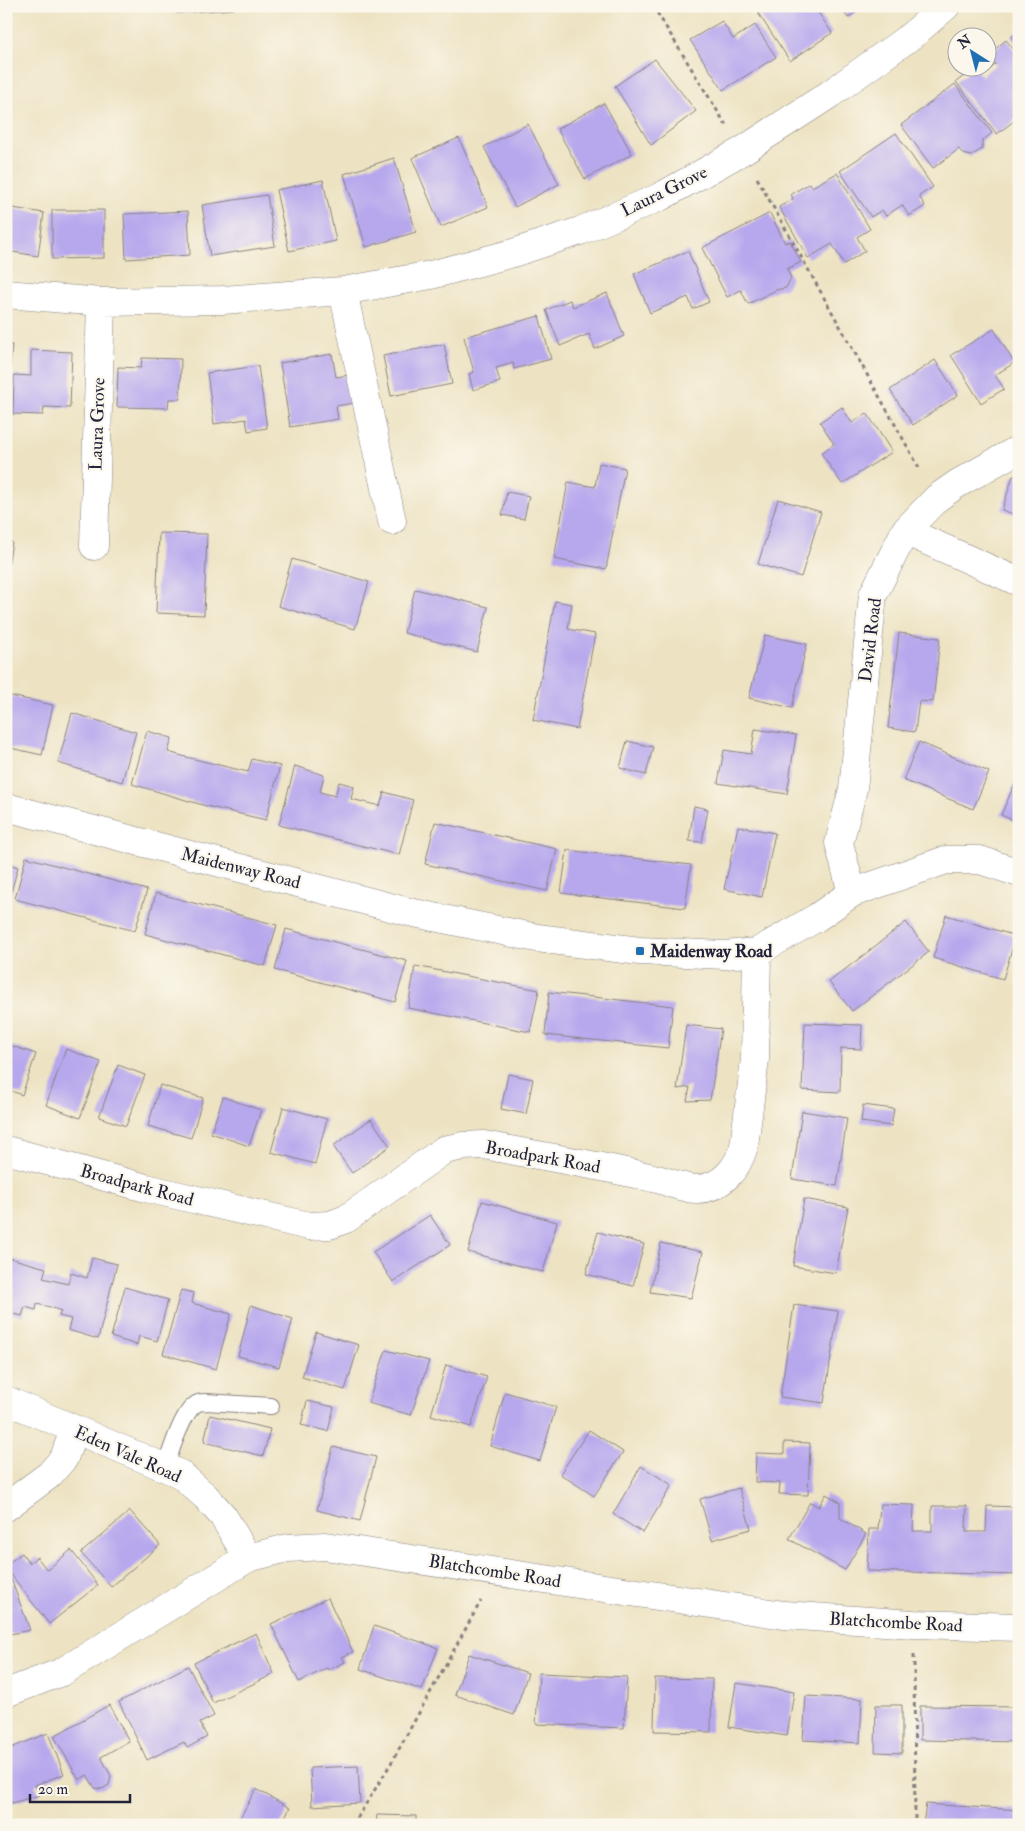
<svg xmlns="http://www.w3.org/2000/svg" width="1025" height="1831" font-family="'IM FELL Double Pica',serif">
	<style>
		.building { fill: #b7a7ed }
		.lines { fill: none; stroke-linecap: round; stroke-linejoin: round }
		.lane-casing { stroke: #88827f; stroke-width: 18 }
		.street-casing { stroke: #88827f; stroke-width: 29 }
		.path { stroke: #88827f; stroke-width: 3; stroke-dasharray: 4 4; stroke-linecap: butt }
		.lane { stroke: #fff; stroke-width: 16 }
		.street { stroke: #fff; stroke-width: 28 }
		.poi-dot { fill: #1f6fb2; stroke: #fbf7ec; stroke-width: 2 }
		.labels { text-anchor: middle; stroke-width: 4.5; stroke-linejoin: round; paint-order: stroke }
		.street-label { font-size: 18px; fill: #22223b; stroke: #fbf7ec }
		.poi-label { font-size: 18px; font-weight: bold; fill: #22223b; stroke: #fbf7ec; text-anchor: start }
	</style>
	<rect width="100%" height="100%" fill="#fbf7ec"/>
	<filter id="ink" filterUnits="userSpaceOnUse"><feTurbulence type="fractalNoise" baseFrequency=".02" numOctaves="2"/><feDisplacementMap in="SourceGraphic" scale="10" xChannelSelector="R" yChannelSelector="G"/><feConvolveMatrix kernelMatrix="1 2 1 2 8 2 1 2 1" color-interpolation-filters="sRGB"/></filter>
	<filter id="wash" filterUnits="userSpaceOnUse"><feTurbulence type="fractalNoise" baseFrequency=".0096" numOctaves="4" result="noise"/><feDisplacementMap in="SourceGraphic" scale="20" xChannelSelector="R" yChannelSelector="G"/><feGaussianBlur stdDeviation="1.12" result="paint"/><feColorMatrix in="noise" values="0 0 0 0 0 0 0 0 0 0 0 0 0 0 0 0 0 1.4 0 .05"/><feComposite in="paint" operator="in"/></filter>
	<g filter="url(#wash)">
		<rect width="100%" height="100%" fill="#ede3c3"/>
		<g id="blocks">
			<path class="building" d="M177 6H234V9L177 13Z
				M766 6H814L832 33 790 61 758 13 767 7Z
				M839 6H864L848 18Z
				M722 21 733 39 755 25 776 57 723 90 690 40Z
				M1019 30V46L1011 37Z
				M1006 40 1019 56V117L997 134 956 82 974 68 982 76 996 64 988 55Z
				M655 59 696 111 651 145 615 86Z
				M955 84 992 133 982 141V149L971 156 963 154 959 149 933 168 901 125Z
				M604 103 632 154 585 179 557 129Z
				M528 124 559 184 515 207 484 147Z
				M896 133 933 187 919 196 925 206 909 216 902 205 886 216 882 210 871 217 840 171Z
				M459 138 488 207 441 227 412 158Z
				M394 158 416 232 366 247 344 174Z
				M837 173 870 229 857 237 865 251 844 264 832 244 808 258 779 207 793 199 791 194 810 183 812 187Z
				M323 180 336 241 289 251 276 190Z
				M267 195 275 246 210 256 202 205Z
				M6 207 44 213 38 256 6 251Z
				M52 210H104V258L52 259Z
				M188 211 190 255 126 259 124 214Z
				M770 213 785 243 790 241 801 262 787 269 791 278 786 288 776 290 748 304 741 290 727 297 702 248Z
				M688 251 709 302 693 309 688 297 650 313 634 274Z
				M607 293 624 336 595 349 589 334 560 346 546 310 570 300 573 307Z
				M539 316 551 359 514 369 513 363 496 368 500 382 473 390 469 374 474 372 464 337Z
				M994 329 1014 363 995 375 1004 389 981 403 951 355Z
				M6 344 12 345 8 390H6Z
				M444 344 452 384 391 396 383 356Z
				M31 350 72 352 70 408 44 407 43 415 13 414 14 375 31 376Z
				M332 354 336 377 349 375 354 403 336 406 338 419 290 427 280 363Z
				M142 358 181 359 180 399H169L168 408 117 407 118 367 141 368Z
				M935 360 958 395 913 425 890 390Z
				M258 366 267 428 248 431 246 419 214 424 207 373Z
				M842 407 852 423 867 413 892 452 842 484 821 453 834 444 820 422Z
				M599 463 625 468 606 569 554 559 568 482 595 487Z
				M1013 476 1019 477V516L1002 510Z
				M507 492 529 496 524 519 502 515Z
				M778 499 821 512 801 577 758 564Z
				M159 533 207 534 204 615 156 613Z
				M6 541 12 542 7 572H6Z
				M292 559 369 582 355 629 278 606Z
				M415 589 488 607 477 652 404 633Z
				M555 601 572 604 568 629 595 634 577 729 533 720Z
				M899 633 940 638 933 702 919 701 915 732 888 728Z
				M765 635 807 644 792 708 749 698Z
				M6 695 53 705 42 755 6 747Z
				M72 713 136 732 122 782 58 763Z
				M755 729 796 735 787 794 718 783 724 750 751 754Z
				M147 731 172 738 168 752 186 757 248 772 252 759 280 766 266 820 206 806 132 784Z
				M627 741 653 747 646 775 620 768Z
				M919 742 989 772 973 809 903 780Z
				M295 766 324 775 320 792 335 796 339 782 354 786 351 799 380 806 384 792 413 800 399 855 279 825Z
				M1019 774V823L1001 815Z
				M694 806 708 809 702 842 689 841Z
				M435 822 557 849 547 891 425 864Z
				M738 826 775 833 762 897 724 889Z
				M567 850 691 865 685 908 561 893Z
				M26 857 147 890 135 931 15 899Z
				M6 863 18 867 7 907H6Z
				M156 893 277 925 265 966 145 934Z
				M946 915 1016 936 1003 979 933 958Z
				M906 922 929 952 852 1011 829 982Z
				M286 929 407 961 395 1002 275 970Z
				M415 966 539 990 530 1032 408 1008Z
				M549 992 673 1006 668 1048 545 1035Z
				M805 1023 862 1025 861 1049 841 1048 840 1092 802 1090Z
				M686 1025 721 1029 710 1100 687 1101 690 1087 677 1089Z
				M6 1044 36 1054 22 1095 6 1089Z
				M66 1049 101 1062 80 1118 46 1105Z
				M118 1065 145 1075 126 1126 99 1117Z
				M508 1074 533 1079 526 1114 501 1109Z
				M160 1085 203 1098 191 1138 148 1126Z
				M223 1097 261 1110 249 1146 211 1133Z
				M863 1105 894 1109 891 1126 861 1122Z
				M283 1107 327 1119 315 1164 271 1152Z
				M802 1111 847 1118 837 1186 792 1179Z
				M371 1119 390 1146 352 1173 333 1146Z
				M804 1199 848 1207 836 1273 793 1266Z
				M482 1201 557 1222 543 1272 468 1252Z
				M430 1215 450 1245 393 1282 373 1252Z
				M598 1232 644 1244 633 1286 586 1274Z
				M661 1243 703 1252 691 1298 650 1292Z
				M6 1257 46 1268 43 1278 68 1284 71 1273 87 1278 92 1258 117 1264 98 1339 68 1330 71 1319 59 1316 61 1311 50 1307 37 1304 36 1310 25 1307 22 1316 6 1312Z
				M125 1287 168 1300 157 1341 139 1336 137 1345 111 1337Z
				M181 1290 194 1293 192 1303 231 1314 216 1369 163 1354Z
				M251 1305 293 1319 279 1367 238 1356Z
				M794 1305 838 1311 824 1403 780 1397Z
				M316 1332 359 1345 345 1390 302 1377Z
				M386 1350 429 1361 411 1415 368 1403Z
				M446 1365 487 1377 471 1427 431 1415Z
				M505 1392 556 1407 540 1461 490 1446Z
				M307 1401 334 1407 328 1431 301 1425Z
				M210 1415 270 1429 263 1456 204 1442Z
				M589 1430 623 1452 594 1496 560 1474Z
				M784 1442 810 1443 808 1495 779 1494 780 1483 755 1482 756 1453 784 1454Z
				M333 1447 376 1457 360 1521 317 1510Z
				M641 1466 672 1485 643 1533 613 1514Z
				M739 1488 751 1529 712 1540 700 1499Z
				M826 1494 840 1502V1518L866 1534 845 1570 789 1539 810 1502 819 1507Z
				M880 1504 914 1505 913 1531H932V1506H967L966 1532H986L987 1506 1019 1507V1575L867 1571 869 1529H878Z
				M130 1511 160 1545 111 1587 81 1553Z
				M71 1550 98 1585 49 1624 6 1568V1565L22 1553 29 1563 37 1557 47 1570Z
				M11 1579 30 1630 6 1635V1580Z
				M328 1598 353 1652 342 1657 345 1662 328 1670 327 1668 299 1682 271 1624Z
				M374 1626 438 1648 422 1690 360 1669Z
				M256 1633 274 1674 213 1703 194 1663Z
				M469 1654 528 1673 514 1715 455 1695Z
				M188 1666 214 1716 200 1723 207 1737 187 1748 184 1742 147 1760 119 1702Z
				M539 1673 627 1677 624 1728 536 1724Z
				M655 1678 712 1679 711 1732 654 1731Z
				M736 1683 794 1692 787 1736 729 1727Z
				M806 1696 862 1699 860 1743 803 1740Z
				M109 1705 129 1741 101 1757 111 1776 109 1785 102 1789 95 1788 87 1775 79 1780 54 1736Z
				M876 1705H902V1753L875 1752Z
				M920 1706 1019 1707V1742L920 1740Z
				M48 1733 64 1774 35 1785 40 1795 12 1803 6 1791V1750Z
				M358 1766 360 1803 312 1806 310 1768Z
				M256 1789 290 1808 280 1825H236Z
				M926 1804 1019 1810V1825H923Z
				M377 1815 416 1816V1825H376Z"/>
		</g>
	</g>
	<g filter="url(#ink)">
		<use href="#blocks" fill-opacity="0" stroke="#88827f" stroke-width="1"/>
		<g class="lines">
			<g class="lane-casing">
				<path id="lane" d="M165 1468C171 1452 182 1410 198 1403 201 1402 204 1402 206 1402L271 1406"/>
			</g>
			<g class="street-casing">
				<path id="street" d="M343 291 392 521
					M6 294 101 302 223 300 343 291 431 275 513 253 580 231 660 197 742 151 830 94 911 36 946 6
					M905 531 1019 582
					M94 546 101 302
					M6 807 409 912 537 938 640 951 725 955 757 952 816 918 852 893 946 860H980L1019 873
					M852 893 839 843 853 789 873 595 905 531 937 498 957 484 1019 449
					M6 1150 146 1188 309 1226 330 1225 346 1219 444 1150 463 1146 484 1145C540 1156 597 1165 653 1178 664 1180 687 1190 697 1189 722 1188 738 1168 744 1146L755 1059 757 952
					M6 1400 180 1474 206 1497 223 1516 248 1558
					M6 1507 49 1475 64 1458 74 1430
					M6 1693 62 1672 248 1558 288 1548 325 1546 784 1615 913 1624 1019 1627"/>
			</g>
			<path class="path" d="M653 6 726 125
				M757 178 921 471
				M914 1655 915 1825
				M353 1825 390 1765 481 1601"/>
			<use href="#lane" class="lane"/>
			<use href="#street" class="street"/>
		</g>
	</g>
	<rect class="poi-dot" x="635" y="946" width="10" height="10" rx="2.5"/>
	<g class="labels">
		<g class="street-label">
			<text transform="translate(664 191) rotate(-26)" y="6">Laura Grove</text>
			<text transform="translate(97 424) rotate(-88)" y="6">Laura Grove</text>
			<text transform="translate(870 640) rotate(-83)" y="6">David Road</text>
			<text transform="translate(241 868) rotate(14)" y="6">Maidenway Road</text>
			<text transform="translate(543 1157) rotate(10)" y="6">Broadpark Road</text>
			<text transform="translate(137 1185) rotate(15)" y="6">Broadpark Road</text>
			<text transform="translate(128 1454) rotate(24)" y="6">Eden Vale Road</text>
			<text transform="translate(495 1571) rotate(9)" y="6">Blatchcombe Road</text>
			<text transform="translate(896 1622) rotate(3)" y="6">Blatchcombe Road</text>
		</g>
		<g class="poi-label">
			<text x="650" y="957">Maidenway Road</text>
		</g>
	</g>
	<rect width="1025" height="1831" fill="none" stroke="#fbf7ec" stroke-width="25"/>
	<g transform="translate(972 52) rotate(324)"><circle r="24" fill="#fbf7ec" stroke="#a4a2a5"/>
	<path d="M0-4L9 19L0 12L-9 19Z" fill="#1f6fb2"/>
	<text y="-8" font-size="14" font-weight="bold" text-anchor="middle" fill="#22223b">N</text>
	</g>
	<path d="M30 1794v8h100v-8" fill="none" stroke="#22223b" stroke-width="2.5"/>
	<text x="38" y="1794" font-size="15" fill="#22223b" stroke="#fbf7ec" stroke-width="4" paint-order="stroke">20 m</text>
</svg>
